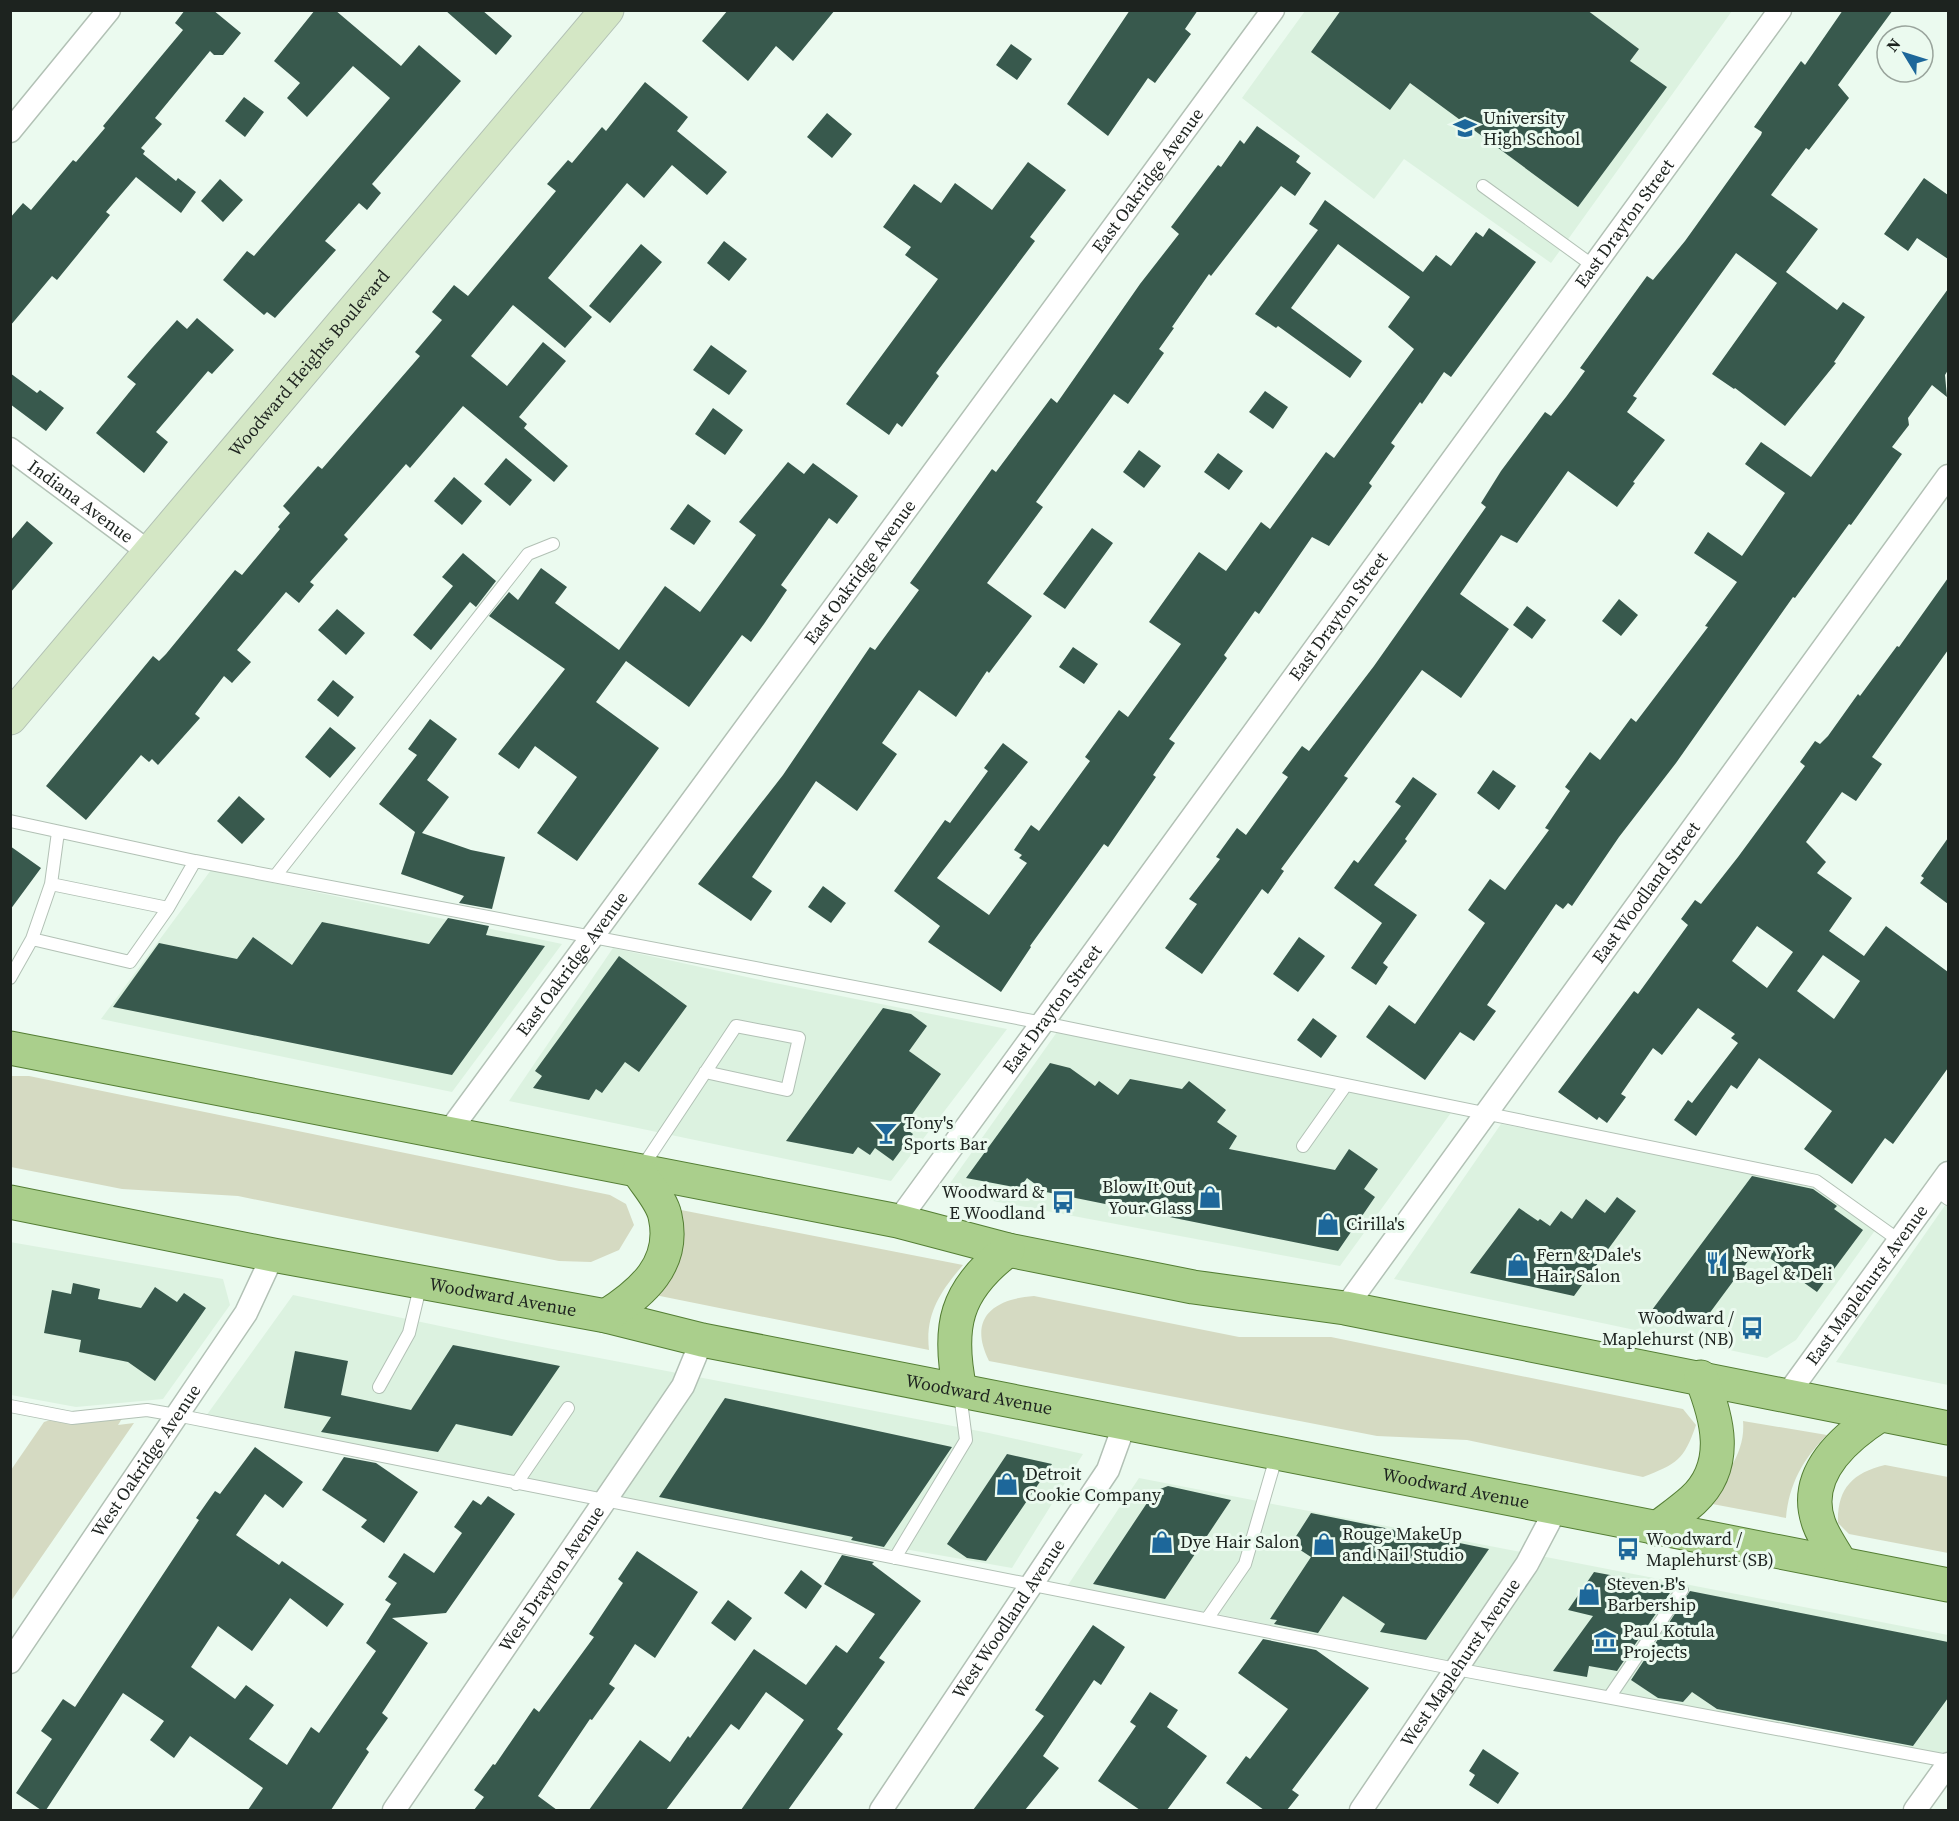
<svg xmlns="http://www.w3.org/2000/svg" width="1959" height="1821" font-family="'Source Serif 4',serif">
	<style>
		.built { fill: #dcf2e0 }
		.green { fill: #d5dac2 }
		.building { fill: #38594d; fill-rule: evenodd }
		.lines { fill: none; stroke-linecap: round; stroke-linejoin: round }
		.lane-casing { stroke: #b2c1b5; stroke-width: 14 }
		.street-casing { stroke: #b2c1b5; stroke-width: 25 }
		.secondary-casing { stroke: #b2c1b5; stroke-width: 35 }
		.primary-casing { stroke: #547e34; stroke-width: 35 }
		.lane { stroke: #fff; stroke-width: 12 }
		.street { stroke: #fff; stroke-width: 22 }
		.secondary { stroke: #d4e7c5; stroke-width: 33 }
		.primary { stroke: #aacf8c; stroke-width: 33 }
		.labels { text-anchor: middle; stroke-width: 6; stroke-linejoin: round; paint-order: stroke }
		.poi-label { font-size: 18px; fill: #1d231f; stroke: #ebfaef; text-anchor: start }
		.street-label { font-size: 18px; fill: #1d231f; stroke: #ebfaef }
	</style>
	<rect width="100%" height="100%" fill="#ebfaef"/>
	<path class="built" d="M1305 11H1732L1551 263 1404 159 1374 199 1242 98Z
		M211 870 562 944 452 1092 101 1019Z
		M613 948 770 982 1007 1029 891 1181 509 1101Z
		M1057 1032 1453 1110 1340 1266 956 1194 948 1186Z
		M1501 1124 1811 1184 1876 1229 1796 1340 1767 1358 1394 1279Z
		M1948 1201V1385L1836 1362Z
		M10 1242 223 1279 230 1305 163 1399 76 1407 11 1395Z
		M293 1295 511 1341 989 1433 1083 1454 1012 1568 910 1550 883 1549 430 1462 206 1416Z
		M1139 1478 1948 1635V1757L1543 1681 1217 1614 1066 1588Z"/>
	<path class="green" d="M11 1076H29L610 1195 626 1204 634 1225 619 1250 591 1262 559 1261 238 1196 122 1189 11 1167Z
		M681 1210 963 1265C940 1292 925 1314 929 1350L655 1295 680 1232Z
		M1034 1296 1239 1337H1331L1683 1409 1696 1425C1684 1460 1677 1464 1643 1477L1467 1440 1377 1436 989 1361C968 1319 992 1299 1034 1296Z
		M123 1417 118 1425 134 1423 11 1601V1470L44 1422 53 1419Z
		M1743 1421 1827 1435C1803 1459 1789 1484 1786 1518L1707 1503C1724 1477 1746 1453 1743 1421Z
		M1885 1465 1948 1477V1553L1849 1534 1838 1523C1837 1489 1852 1473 1885 1465Z"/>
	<path class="building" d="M185 10H213L241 33 223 55H214L210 51 155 118 162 124 141 148 145 151 143 154 176 181 178 178 196 192 181 213 136 177 106 212 110 215 57 280 52 276 10 326V218L23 203 31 210 73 160 76 162 105 128 103 126 183 30 175 23Z
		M315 10H335L401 66 419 45 461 81 372 184 381 193 367 210 359 203 325 241 336 250 275 318 267 312 264 315 223 280 247 251 254 256 390 98 353 66 307 117 287 98 300 83 274 61Z
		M445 10H482L512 36 496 55Z
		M728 10H835L793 61 776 46 748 81 702 41Z
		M1130 10H1198L1185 29 1191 34 1155 83 1148 78 1108 136 1067 104Z
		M1341 10H1587L1639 49 1630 61 1667 87 1578 207 1410 83 1390 110 1311 52Z
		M1843 10H1893L1838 85 1849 98 1809 150 1806 148 1771 195 1818 229 1786 272 1837 310 1843 302 1865 317 1834 362 1836 363 1785 426 1735 388 1734 389 1712 374 1777 283 1736 253 1633 396 1637 398 1627 412 1665 440 1633 482 1635 483 1617 507 1568 471 1517 543 1501 535 1460 594 1509 629 1461 698 1422 670 1344 776 1348 778 1281 869 1284 871 1268 894 1262 889 1202 974 1165 948 1197 904 1189 899 1220 859 1216 857 1237 828 1246 835 1288 777 1282 773 1302 746 1309 751 1374 666 1486 507 1481 503 1501 471 1545 412 1551 416 1566 397 1585 371 1580 368 1647 276 1653 280 1685 241 1761 135 1762 132 1754 127 1801 61 1805 65Z
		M1011 44 1032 59 1017 80 996 65Z
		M645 82 688 117 677 131 727 172 707 195 672 165 644 198 627 183 548 278 592 317 565 348 513 305 471 356 507 386 543 342 566 361 519 417 527 424 524 428 568 466 554 482 463 406 410 468 406 464 344 535 348 539 310 582 314 585 299 603 286 592 237 650 251 662 232 683 224 676 195 714 200 718 158 765 152 759 149 762 141 755 86 820 46 786 153 656 159 661 166 654 235 570 242 575 280 529 278 527 290 513 283 506 318 466 322 469 420 356 415 352 442 320 432 312 454 285 468 296 556 191 547 184 568 160 572 163 602 127 606 131Z
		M244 97 264 112 245 137 225 121Z
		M827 113 852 134 832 158 807 137Z
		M1257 126 1300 156 1296 162 1311 173 1295 196 1281 186 1211 276 1209 274 1172 327 1174 328 1159 349 1164 353 1128 404 1114 394 1036 502 1043 507 987 583 1032 616 989 673 987 671 956 717 919 690 882 743 897 754 857 811 816 781 752 877 772 891 751 921 698 884 783 775 870 647 875 650 919 590 910 583 992 469 996 472 1051 398 1057 403 1140 284 1179 234 1171 227 1218 165 1221 167 1240 140 1244 144Z
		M1028 162 1066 190 1030 237 1035 241 936 373 939 376 902 427 897 423 889 435 846 404 938 279 905 255 911 247 883 227 914 184 941 203 955 183 992 210Z
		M1924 178 1948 195V259L1917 238 1908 251 1884 234Z
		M220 179 243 200 223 222 201 201Z
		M1325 200 1423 272 1436 255 1451 266 1476 232 1483 237 1489 228 1536 262 1451 377 1444 372 1422 404 1420 402 1391 443 1395 446 1369 483 1372 486 1329 546 1312 537 1259 614 1255 611 1224 655 1227 658 1169 739 1175 743 1153 775 1156 777 1108 847 1104 844 1030 946 1031 947 1001 992 928 942 940 926 894 891 945 820 950 823 988 771 984 768 1003 743 1028 762 937 878 989 915 1027 863 1019 858 1022 855 1014 850 1031 825 1039 831 1090 761 1085 757 1119 710 1128 717 1181 644 1149 622 1199 552 1226 571 1261 522 1270 529 1326 452 1334 458 1414 349 1388 327 1410 297 1338 244 1291 308 1362 361 1350 378 1278 326 1276 328 1255 314 1318 230 1309 224Z
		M724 241 747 259 729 281 707 263Z
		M641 244 662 262 610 323 589 306Z
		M1948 289V370L1945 375 1947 397 1932 385 1908 418 1909 425 1892 447 1902 454 1851 525 1849 524 1795 598 1793 597 1676 763 1619 837 1572 906 1568 903 1563 909 1556 904 1487 1005 1496 1011 1474 1041 1460 1032 1425 1080 1366 1037 1389 1005 1415 1024 1485 923 1468 910 1490 879 1505 890 1549 830 1545 828 1570 791 1565 787 1590 752 1600 760 1631 718 1636 722 1708 627 1705 626 1737 582 1694 553 1708 532 1742 556 1785 493 1745 464 1761 442 1811 477Z
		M197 318 234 350 212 374 208 371 156 432 168 442 144 473 96 433 136 384 127 377 152 348 177 320 187 329Z
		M711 345 747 371 729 395 693 370Z
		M10 373 37 393 40 390 64 408 46 431 10 404Z
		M1265 391 1288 407 1273 429 1249 412Z
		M713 408 743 430 725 455 695 434Z
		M1139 450 1161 466 1144 488 1123 472Z
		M1218 453 1243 471 1229 490 1204 472Z
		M506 458 532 480 510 506 484 484Z
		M788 462 804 474 813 463 858 496 837 524 829 518 781 585 787 590 764 624 751 642 742 635 689 707 626 661 596 702 659 748 577 861 537 833 577 777 535 746 519 769 498 754 565 669 489 616 509 592 518 600 541 568 567 587 555 603 619 650 665 586 700 612 756 535 739 522Z
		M454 477 482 501 462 525 434 501Z
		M688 504 711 521 694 545 670 529Z
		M27 521 53 543 10 593V541Z
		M1092 528 1113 543 1065 609 1043 594Z
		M463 553 496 581 476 607 470 602 431 650 413 635 453 586 442 577Z
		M1948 578V650L1872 757 1882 764 1856 801 1842 792 1806 842 1826 862 1817 873 1852 898 1829 931 1864 956 1886 926 1948 972V1068L1893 1144 1885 1138 1852 1184 1804 1149 1832 1111 1759 1058 1737 1089 1731 1085 1696 1136 1674 1120 1688 1100 1692 1103 1738 1043 1731 1038 1735 1034 1698 1008 1662 1055 1653 1048 1621 1094 1626 1097 1607 1123 1599 1117 1597 1120 1558 1092 1634 991 1638 994 1688 925 1681 919 1695 900 1701 904 1738 857 1805 766 1800 762 1815 741 1820 744 1828 736 1858 694 1860 696 1897 646 1899 647ZM1757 926 1793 952 1767 988 1732 961ZM1823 955 1860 981 1834 1019 1797 991Z
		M1619 599 1638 615 1621 636 1602 621Z
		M1527 606 1546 620 1532 639 1513 625Z
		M337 609 365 633 346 655 318 630Z
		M1073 647 1098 664 1084 684 1059 667Z
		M333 680 354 697 338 717 317 700Z
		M430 719 457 739 427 780 449 797 422 833 471 850 505 857 492 909 459 903 464 896 401 874 415 832 379 804 417 755 408 749Z
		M330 727 356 748 330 778 305 757Z
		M1493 770 1516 786 1499 810 1477 793Z
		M1413 777 1437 794 1405 839 1407 841 1374 885 1417 915 1383 963 1388 967 1376 985 1351 968 1382 923 1334 888 1354 860 1358 863 1401 806 1395 802Z
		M239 796 265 819 242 844 217 821Z
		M1948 838V904L1920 883 1924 878 1921 876Z
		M10 846 41 868 10 910Z
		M823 886 846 903 831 923 808 907Z
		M448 918 489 926 486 935 545 946 452 1075 113 1007 159 943 237 959 253 937 292 965 322 922 429 944Z
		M1299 937 1325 956 1298 992 1273 974Z
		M619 956 687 1006 639 1072 625 1062 602 1093 596 1089 589 1100 533 1088 542 1076 535 1071Z
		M883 1008 911 1014 927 1026 909 1051 941 1074 903 1127 913 1134 893 1161 875 1148 870 1155 858 1147 853 1154 786 1141Z
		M1313 1018 1337 1036 1321 1058 1297 1040Z
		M1050 1063 1070 1068 1095 1086 1099 1081 1118 1095 1130 1079 1182 1089 1189 1081 1226 1110 1217 1122 1237 1136 1229 1149 1335 1170 1349 1149 1378 1169 1364 1189 1375 1197 1338 1251 1046 1192 1027 1178 1020 1188 966 1178Z
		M1752 1176 1813 1189 1837 1206 1834 1209 1863 1230 1817 1292 1757 1249 1703 1322 1649 1314Z
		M1617 1197 1636 1211 1574 1296 1470 1273 1519 1208 1538 1221 1540 1219 1550 1226 1561 1211 1572 1219 1586 1199 1605 1213Z
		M73 1283 100 1289 98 1299 141 1308 155 1287 177 1302 184 1293 206 1308 155 1381 128 1362 79 1352 81 1340 44 1333 52 1290 71 1294Z
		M453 1345 560 1366 512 1436 456 1424 438 1452 321 1432 331 1417 284 1408 295 1351 348 1361 341 1395 411 1410Z
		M725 1398 952 1447 884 1547 851 1540 853 1537 659 1497Z
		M255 1447 303 1482 283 1508 265 1494 236 1535 279 1565 282 1561 344 1604 327 1627 290 1598 252 1651 218 1626 191 1667 235 1699 246 1685 274 1705 249 1739 287 1765 311 1727 319 1733 376 1651 366 1643 391 1604 385 1600 397 1583 388 1577 404 1553 434 1573 462 1533 454 1527 473 1500 481 1505 488 1496 515 1514 446 1613 392 1618 428 1643 382 1713 388 1718 366 1749 369 1752 331 1810H248L263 1788 190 1736 174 1758 150 1740 164 1721 123 1693 46 1810H41L16 1793 52 1739 41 1731 63 1699 75 1707 199 1520 196 1518 215 1491 220 1494Z
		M1007 1454 1052 1464 986 1561 967 1558 947 1544Z
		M344 1457 376 1463 418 1492 384 1543 361 1527 367 1520 322 1490Z
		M1168 1486 1231 1500 1165 1599 1093 1584 1155 1491Z
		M1311 1513 1489 1549 1426 1640 1380 1632 1385 1624 1343 1596 1318 1633 1274 1624 1277 1620 1270 1619 1311 1557 1291 1544Z
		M637 1551 698 1592 655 1658 635 1644 609 1684 615 1688 592 1720 590 1719 538 1796 557 1810H474L484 1797 474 1790 493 1764 495 1765 534 1708 539 1712 594 1637 589 1634 623 1583 618 1579Z
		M842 1555 874 1562 872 1564 921 1601 879 1658 885 1662 837 1729 843 1734 788 1810H741L804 1720 766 1692 739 1730 731 1724 666 1810H589L640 1740 670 1762 688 1736 690 1738 754 1649 806 1685 836 1645 847 1653 875 1614 824 1584Z
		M801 1570 822 1586 806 1609 784 1593Z
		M1594 1572 1674 1587 1617 1671 1589 1666 1587 1677 1553 1671 1593 1616 1568 1610Z
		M1690 1591 1948 1642V1698L1913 1746 1717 1709 1692 1692 1683 1702 1658 1698 1631 1680Z
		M728 1600 752 1618 735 1641 711 1623Z
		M1093 1625 1125 1647 1101 1685 1094 1680 1043 1756 1059 1768 1025 1810H973L1044 1716 1035 1710Z
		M1263 1639 1316 1650 1369 1688 1292 1790 1299 1795 1287 1810H1264L1226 1783 1246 1756 1250 1759 1288 1709 1238 1673Z
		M1150 1692 1178 1710 1167 1727 1207 1756 1167 1810H1140L1098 1781 1136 1726 1130 1722Z
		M1483 1749 1519 1773 1498 1804 1469 1785 1475 1775 1469 1771Z"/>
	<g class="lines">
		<g class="lane-casing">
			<path id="lane" d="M1483 186 1592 265
				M10 821 195 861 1043 1023 1816 1181 1900 1241
				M276 875 528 554 553 544
				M51 884 168 908
				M32 939 51 884 58 832
				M10 978 32 939 130 962 168 908 195 861
				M1303 1146 1346 1085
				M641 1169 736 1026 799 1038 787 1090 705 1072
				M1936 1190 1948 1199
				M379 1387 409 1333 421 1283
				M10 1406 72 1418 147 1410 176 1415 1456 1669 1948 1761
				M516 1484 568 1408
				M895 1558 966 1440 960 1394
				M1207 1619 1245 1564 1277 1454
				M1610 1696 1682 1590"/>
		</g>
		<g class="street-casing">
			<g id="street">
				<path d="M10 131 109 10"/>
				<path id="s1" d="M10 449 150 553"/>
				<path id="s2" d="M448 1133 1273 10"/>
				<path id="s3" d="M898 1221 1780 10"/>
				<path id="s4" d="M1345 1308 1948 476"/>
				<path id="s5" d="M1787 1395 1948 1173"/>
				<path id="s6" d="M10 1662 246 1313 273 1255"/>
				<path id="s7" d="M394 1810 683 1386 702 1340"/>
				<path id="s8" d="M881 1810 1108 1470 1125 1423"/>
				<path id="s9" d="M1361 1810 1527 1564 1556 1509"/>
				<path d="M1915 1810 1948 1764"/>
			</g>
		</g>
		<g class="secondary-casing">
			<g id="secondary">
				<path id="s10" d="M10 718 607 10"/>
			</g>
		</g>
		<g class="primary-casing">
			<g id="primary">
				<path d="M10 1048 898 1221 1008 1250 1193 1287 1345 1308 1948 1428"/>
				<path id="s11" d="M10 1202 273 1255 606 1316 702 1340 1948 1585"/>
				<path d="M606 1316C642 1293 676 1264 665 1216 662 1201 647 1185 639 1172"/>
				<path d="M960 1390C947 1327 955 1290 1008 1250"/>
				<path d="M1656 1529C1669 1519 1682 1510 1693 1500 1731 1465 1717 1417 1701 1377"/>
				<path d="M1841 1564C1834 1551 1824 1538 1819 1524 1801 1475 1844 1438 1880 1415"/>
			</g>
		</g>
		<use href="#lane" class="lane"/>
		<use href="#street" class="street"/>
		<use href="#secondary" class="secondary"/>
		<use href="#primary" class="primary"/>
	</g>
	<defs>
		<g id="school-bare" transform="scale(1.8)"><path d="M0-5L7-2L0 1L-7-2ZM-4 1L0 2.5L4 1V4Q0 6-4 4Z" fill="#1d679a" stroke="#ebfaef" stroke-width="2.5" paint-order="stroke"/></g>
		<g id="bar-bare" transform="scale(1.8)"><path d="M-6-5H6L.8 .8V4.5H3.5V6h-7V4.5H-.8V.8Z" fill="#1d679a" stroke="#ebfaef" stroke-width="2.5" paint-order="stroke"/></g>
		<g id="shop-bare" transform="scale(1.8)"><path d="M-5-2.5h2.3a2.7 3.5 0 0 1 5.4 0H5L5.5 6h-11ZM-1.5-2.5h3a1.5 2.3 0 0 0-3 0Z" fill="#1d679a" stroke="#ebfaef" stroke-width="2.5" paint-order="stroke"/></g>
		<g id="bus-bare" transform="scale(1.8)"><path d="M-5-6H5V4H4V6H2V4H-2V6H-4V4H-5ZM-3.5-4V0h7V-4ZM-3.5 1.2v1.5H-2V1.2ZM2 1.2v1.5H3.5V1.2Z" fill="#1d679a" stroke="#ebfaef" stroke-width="2.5" paint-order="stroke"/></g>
		<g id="restaurant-bare" transform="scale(1.8)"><path d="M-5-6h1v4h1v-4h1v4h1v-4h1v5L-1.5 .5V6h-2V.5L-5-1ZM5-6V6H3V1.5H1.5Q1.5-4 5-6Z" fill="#1d679a" stroke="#ebfaef" stroke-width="2.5" paint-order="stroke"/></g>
		<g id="museum-bare" transform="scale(1.8)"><path d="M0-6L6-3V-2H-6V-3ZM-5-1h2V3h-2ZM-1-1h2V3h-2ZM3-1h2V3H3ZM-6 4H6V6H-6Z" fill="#1d679a" stroke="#ebfaef" stroke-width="2.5" paint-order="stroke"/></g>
	</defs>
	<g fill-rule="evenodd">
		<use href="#school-bare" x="1465" y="128"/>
		<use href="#bar-bare" x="886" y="1133"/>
		<use href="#shop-bare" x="1210" y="1197"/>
		<use href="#bus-bare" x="1063" y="1202"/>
		<use href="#shop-bare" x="1328" y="1224"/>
		<use href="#restaurant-bare" x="1717" y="1263"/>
		<use href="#shop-bare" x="1518" y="1265"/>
		<use href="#bus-bare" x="1752" y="1328"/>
		<use href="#shop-bare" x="1007" y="1484"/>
		<use href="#shop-bare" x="1162" y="1542"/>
		<use href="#shop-bare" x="1324" y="1544"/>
		<use href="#bus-bare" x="1628" y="1549"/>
		<use href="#shop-bare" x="1589" y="1594"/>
		<use href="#museum-bare" x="1605" y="1641"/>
	</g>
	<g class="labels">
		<g class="poi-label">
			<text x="1483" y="124">University<tspan x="1483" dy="21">High School</tspan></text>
			<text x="904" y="1129">Tony's<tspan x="904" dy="21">Sports Bar</tspan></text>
			<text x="1192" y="1193" text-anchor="end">Blow It Out<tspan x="1192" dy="21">Your Glass</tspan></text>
			<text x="1045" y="1198" text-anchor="end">Woodward &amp;<tspan x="1045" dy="21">E Woodland</tspan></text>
			<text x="1346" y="1230">Cirilla's</text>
			<text x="1735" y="1259">New York<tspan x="1735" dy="21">Bagel &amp; Deli</tspan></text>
			<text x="1536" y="1261">Fern &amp; Dale's<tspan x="1536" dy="21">Hair Salon</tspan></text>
			<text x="1734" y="1324" text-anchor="end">Woodward /<tspan x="1734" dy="21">Maplehurst (NB)</tspan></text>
			<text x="1025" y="1480">Detroit<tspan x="1025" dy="21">Cookie Company</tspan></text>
			<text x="1342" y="1540">Rouge MakeUp<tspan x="1342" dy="21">and Nail Studio</tspan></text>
			<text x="1646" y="1545">Woodward /<tspan x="1646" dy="21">Maplehurst (SB)</tspan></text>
			<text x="1180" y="1548">Dye Hair Salon</text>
			<text x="1607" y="1590">Steven B's<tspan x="1607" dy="21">Barbership</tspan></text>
			<text x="1623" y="1637">Paul Kotula<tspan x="1623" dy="21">Projects</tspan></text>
		</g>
		<g class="street-label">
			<text dy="6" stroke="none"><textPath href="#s2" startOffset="1182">East Oakridge Avenue</textPath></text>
			<text dy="6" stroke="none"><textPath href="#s3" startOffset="1234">East Drayton Street</textPath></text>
			<text dy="6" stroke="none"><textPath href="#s10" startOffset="464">Woodward Heights Boulevard</textPath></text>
			<text dy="6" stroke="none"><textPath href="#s1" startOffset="88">Indiana Avenue</textPath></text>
			<text dy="6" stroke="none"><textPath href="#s2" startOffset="696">East Oakridge Avenue</textPath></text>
			<text dy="6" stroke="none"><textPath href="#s3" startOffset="748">East Drayton Street</textPath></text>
			<text dy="6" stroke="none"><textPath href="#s4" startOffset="513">East Woodland Street</textPath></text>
			<text dy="6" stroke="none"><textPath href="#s2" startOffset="210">East Oakridge Avenue</textPath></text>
			<text dy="6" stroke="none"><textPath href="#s3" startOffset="262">East Drayton Street</textPath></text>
			<text dy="6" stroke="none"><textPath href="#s5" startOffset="136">East Maplehurst Avenue</textPath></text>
			<text dy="6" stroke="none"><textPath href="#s11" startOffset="502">Woodward Avenue</textPath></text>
			<text dy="6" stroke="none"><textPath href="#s11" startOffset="988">Woodward Avenue</textPath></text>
			<text dy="6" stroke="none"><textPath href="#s6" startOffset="243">West Oakridge Avenue</textPath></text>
			<text dy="6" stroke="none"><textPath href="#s11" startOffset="1474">Woodward Avenue</textPath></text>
			<text dy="6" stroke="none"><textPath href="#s7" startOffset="280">West Drayton Avenue</textPath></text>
			<text dy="6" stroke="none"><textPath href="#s8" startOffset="230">West Woodland Avenue</textPath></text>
			<text dy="6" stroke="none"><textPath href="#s9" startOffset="178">West Maplehurst Avenue</textPath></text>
		</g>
	</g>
	<rect width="1959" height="1821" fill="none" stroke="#1d231f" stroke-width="24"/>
	<g transform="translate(1905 54) rotate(308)"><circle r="28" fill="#ebfaef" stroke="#99a49c" stroke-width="1.5"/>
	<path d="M0-4.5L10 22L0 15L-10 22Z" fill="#1d679a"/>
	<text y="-9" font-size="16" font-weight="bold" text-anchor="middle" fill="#1d231f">N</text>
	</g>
</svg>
